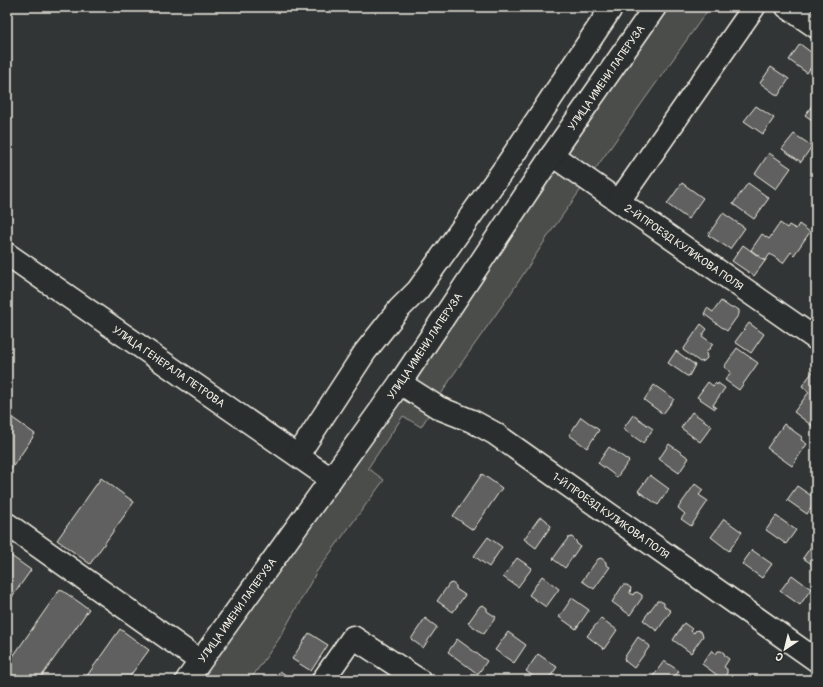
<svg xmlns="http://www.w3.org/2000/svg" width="823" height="687" font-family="Pangolin,sans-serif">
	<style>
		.green { fill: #4b4d4c; stroke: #a09f9a }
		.building { fill: #5f605f; stroke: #f4f1e8 }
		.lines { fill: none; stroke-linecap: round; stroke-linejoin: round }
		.minor-casing { stroke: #f4f1e8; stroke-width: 25 }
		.minor { stroke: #2a2d2e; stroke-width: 22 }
		.labels { text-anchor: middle; stroke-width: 3; stroke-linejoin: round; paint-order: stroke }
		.street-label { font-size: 11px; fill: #f4f1e8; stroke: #2a2d2e }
	</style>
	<rect width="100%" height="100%" fill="#323535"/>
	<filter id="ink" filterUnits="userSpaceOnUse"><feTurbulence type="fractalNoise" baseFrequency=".025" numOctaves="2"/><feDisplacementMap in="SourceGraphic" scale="8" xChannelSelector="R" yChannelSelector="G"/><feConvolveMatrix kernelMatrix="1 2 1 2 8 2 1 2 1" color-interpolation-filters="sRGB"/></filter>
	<g filter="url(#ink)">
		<path class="green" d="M661 7H710L550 233 511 293 453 375 421 427 403 416 368 468 384 480 317 571 279 639 250 680H198Z"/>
		<path class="building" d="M800 44 816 56V60L807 73 789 60Z
			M771 67 789 79 778 96 760 83Z
			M816 100V123L805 115Z
			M756 106 774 118 763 134 744 121Z
			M794 134 812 146 801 162 782 149Z
			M769 153 791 168 776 189 755 174Z
			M682 183 703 198 688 219 667 204Z
			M748 183 769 198 754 219 733 204Z
			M723 213 745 228 730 249 708 235Z
			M780 223 787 228 789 225 796 229 799 224 810 232 794 255 791 252 783 263 770 254 765 261 751 250 762 234 769 239Z
			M743 245 765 261 754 276 732 261Z
			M721 301 731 308 734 307 739 310V314L727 331 704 314 707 308 713 312Z
			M749 323 764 334 751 353 735 342Z
			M701 324 707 329 702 336 713 344 706 353 707 358 704 361 700 362 683 350Z
			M737 348 758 363 739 390 725 380 731 372 724 367Z
			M676 351 695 365 689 376H687L668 363Z
			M816 367V429L794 412 809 392 802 386Z
			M708 382 713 386 715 383 717 385 718 383 725 388 713 405 716 407 715 409 697 397Z
			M654 385 674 399 663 414 644 400Z
			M692 412 712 426 700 442 681 428Z
			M7 414 35 434 7 475Z
			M633 415 653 429 643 443 623 429Z
			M581 417 599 430 587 448 569 435Z
			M784 424 802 437 801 440 807 444 792 466 767 448Z
			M669 444 689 458 679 473 659 459Z
			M609 447 629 461 617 477 598 463Z
			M482 474 502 488 473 530 453 516Z
			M650 475 669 489 658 505 638 491Z
			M101 478 134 502 90 564 57 540Z
			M695 484 703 490 699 495 708 501 691 526 681 519 685 514 678 508Z
			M797 486 816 499V501L807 514 787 500Z
			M776 516 796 530 786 544 766 530Z
			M542 517 547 521 548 523 551 526 536 548 524 539 539 518Z
			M724 519 742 532 729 551 711 537Z
			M488 537 502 547 489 567 474 556Z
			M572 537 576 541 577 544 580 546 565 568 553 559 568 538Z
			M814 542 816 543V567L803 558Z
			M752 550 772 564 762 578 742 564Z
			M7 553 31 570 7 604Z
			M517 558 532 568 518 587 503 577Z
			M601 558 606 562V565L610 567 594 589 582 581 598 559Z
			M792 575 811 589 800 605 780 591Z
			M542 576 559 589 546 607 529 595Z
			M452 583 456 586V589L465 595 453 612 437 601 449 584Z
			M623 585H627L631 588 630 593 633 595 634 593 637 592 642 595V598L630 615 612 602Z
			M60 589 89 609 39 680H17L7 673V665Z
			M572 598 589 610 576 629 559 617Z
			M657 601H660L664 603V606L671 611 657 631 643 620Z
			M483 605 487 608V611L496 617 484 634 468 623 480 606Z
			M425 618 437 627 423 648 411 639Z
			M601 618 617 630 604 649 587 636Z
			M684 623 692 629 691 631 694 633 695 631 698 630 702 633 703 636 691 653 673 640Z
			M120 629 149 650 127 680H84Z
			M508 632 526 645 514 663 495 650Z
			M309 633 328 645 311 671 292 659Z
			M638 637 650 646 634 668 625 661 624 658Z
			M457 639 487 661 478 674 448 652Z
			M712 650 716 654 718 651H721L724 653 725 656 729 659 724 667 727 669V673L725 677 721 678 702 664Z
			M538 654 557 667 548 680H538L526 671Z
			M664 661 679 671 672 680H652L651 679Z
			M280 671 293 680H274Z"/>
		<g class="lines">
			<g class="minor-casing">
				<g id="minor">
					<path d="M787 7 816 27"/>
					<path id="s1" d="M552 155 816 339"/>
					<path d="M619 201 754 7"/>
					<path id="s2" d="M7 254 331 479"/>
					<path id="s3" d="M400 383 439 408 472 421 494 433 816 660"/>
					<path d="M298 455 365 352 399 309 418 290 506 166 612 7"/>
					<path d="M7 524 200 661"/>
					<path id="s4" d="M187 680 400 383 552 155 655 7"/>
					<path d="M323 680 353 637 419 680"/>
				</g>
			</g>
			<use href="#minor" class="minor"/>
		</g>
	</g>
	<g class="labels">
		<g class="street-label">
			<text dy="4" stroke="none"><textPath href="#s4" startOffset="734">УЛИЦА ИМЕНИ ЛАПЕРУЗА</textPath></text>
			<text dy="4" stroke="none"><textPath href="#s1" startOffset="161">2-Й ПРОЕЗД КУЛИКОВА ПОЛЯ</textPath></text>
			<text dy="4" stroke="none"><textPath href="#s4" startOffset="410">УЛИЦА ИМЕНИ ЛАПЕРУЗА</textPath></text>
			<text dy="4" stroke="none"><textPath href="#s2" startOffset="197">УЛИЦА ГЕНЕРАЛА ПЕТРОВА</textPath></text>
			<text dy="4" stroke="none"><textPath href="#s3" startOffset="250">1-Й ПРОЕЗД КУЛИКОВА ПОЛЯ</textPath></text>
			<text dy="4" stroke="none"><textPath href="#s4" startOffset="86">УЛИЦА ИМЕНИ ЛАПЕРУЗА</textPath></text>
		</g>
	</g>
	<rect width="823" height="687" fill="none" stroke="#2a2d2e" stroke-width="24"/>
	<rect x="12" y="12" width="799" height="663" fill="none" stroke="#f4f1e8" stroke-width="1.5" filter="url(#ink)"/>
	<g transform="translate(785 649) rotate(215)" stroke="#2a2d2e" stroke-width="3" paint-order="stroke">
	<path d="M0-3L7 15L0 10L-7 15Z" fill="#f4f1e8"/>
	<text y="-6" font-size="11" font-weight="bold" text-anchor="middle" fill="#f4f1e8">С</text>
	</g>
</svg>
